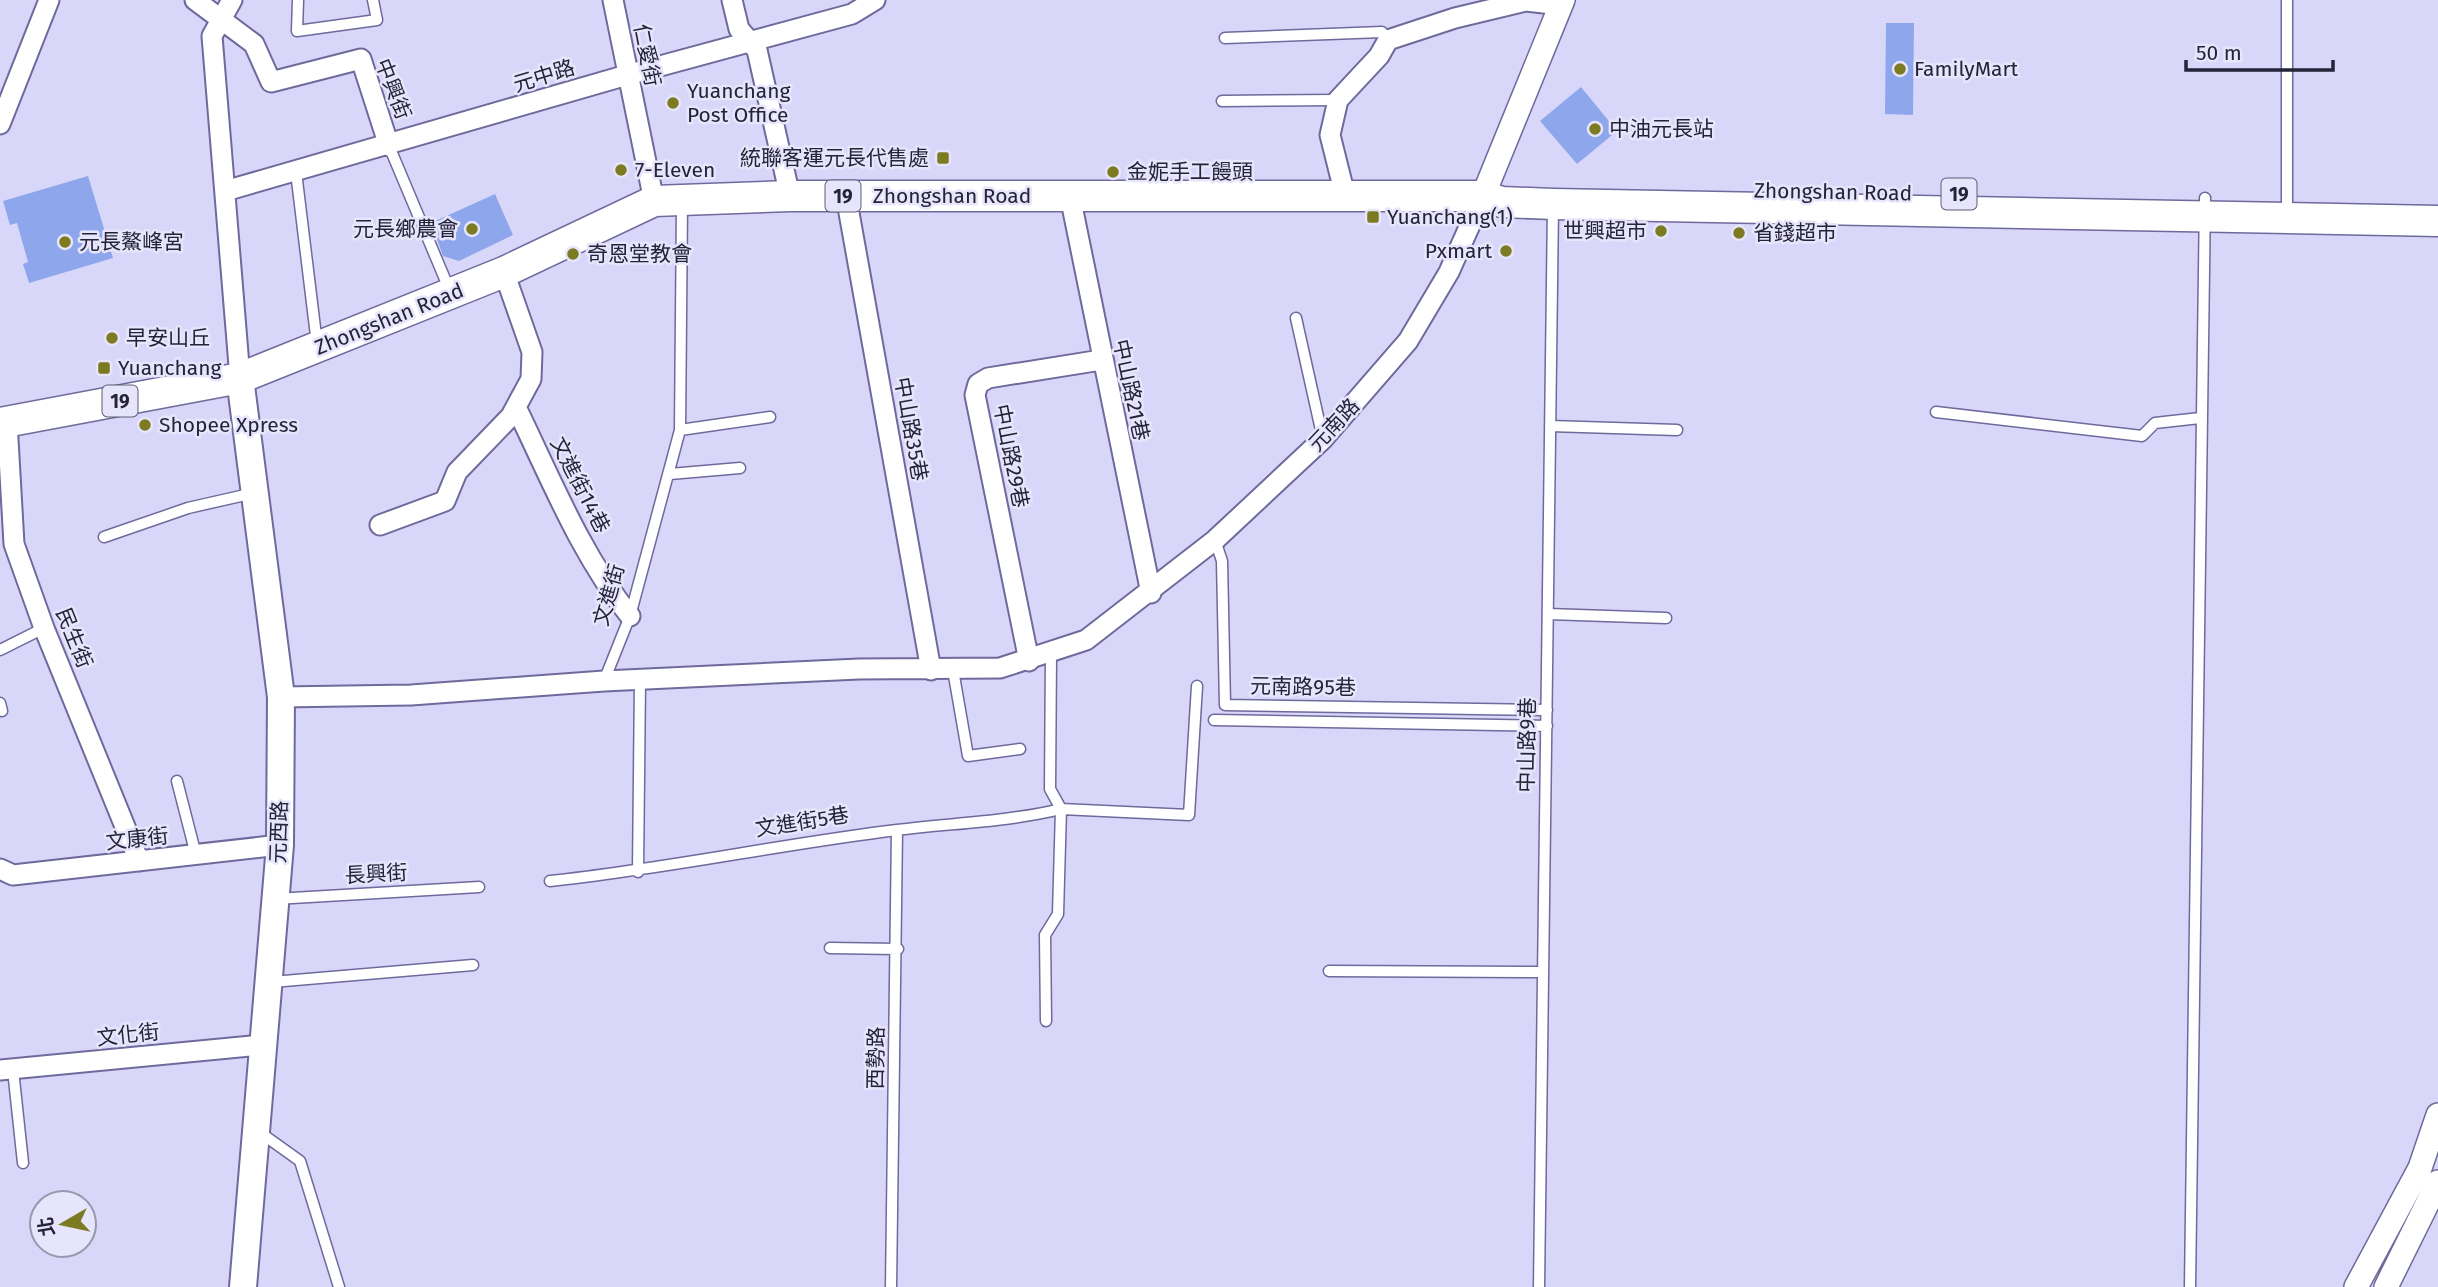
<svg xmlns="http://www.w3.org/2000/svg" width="2438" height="1287" font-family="'Fira Sans','Noto Sans TC',sans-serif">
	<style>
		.building { fill: #8ea7ec }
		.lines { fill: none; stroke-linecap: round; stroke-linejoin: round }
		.service-casing { stroke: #6f699c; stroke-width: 13 }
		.minor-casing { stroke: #6f699c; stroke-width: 23 }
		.tertiary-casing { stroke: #6f699c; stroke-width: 26 }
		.secondary-casing { stroke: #6f699c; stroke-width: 30 }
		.primary-casing { stroke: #6f699c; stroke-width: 33 }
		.service { stroke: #fff; stroke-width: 10 }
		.minor { stroke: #fff; stroke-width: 19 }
		.tertiary { stroke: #fff; stroke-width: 23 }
		.secondary { stroke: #fff; stroke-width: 26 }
		.primary { stroke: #fff; stroke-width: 30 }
		.poi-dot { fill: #7c7b22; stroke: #e7e5fc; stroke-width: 2.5 }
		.labels { text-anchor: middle; stroke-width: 5; stroke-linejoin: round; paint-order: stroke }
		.shield { fill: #e7e5fc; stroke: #5f5d73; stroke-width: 2 }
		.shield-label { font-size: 19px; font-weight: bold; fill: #252338 }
		.street-label { font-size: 21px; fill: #252338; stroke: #e7e5fc }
		.poi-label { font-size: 21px; fill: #252338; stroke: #e7e5fc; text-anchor: start }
	</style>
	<rect width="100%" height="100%" fill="#d9d7f9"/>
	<path class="building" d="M1886 23H1914L1913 115 1885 114Z
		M1581 87 1617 131 1577 164 1540 121Z
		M88 176 113 258 29 283 23 264 28 262 17 223 10 225 3 201Z
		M495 194 513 235 459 261 443 256 431 223Z"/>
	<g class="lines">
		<g class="service-casing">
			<path id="service" d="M298 0 297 31 377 20 373 0
				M2287 0V216
				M1225 38 1382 32 1388 40
				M1222 101 1338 100
				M389 146 450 291
				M296 172 317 344
				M1296 318 1323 439
				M1936 412 2142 436 2155 423 2200 418
				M1550 426 1677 430
				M680 430 770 417
				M670 474 740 468
				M104 537 188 508 254 493
				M1215 540 1222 561 1225 705 1547 710
				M1548 614 1666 618
				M0 650 44 628
				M1051 654 1050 789 1061 809 1189 815 1197 686
				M953 670 968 756 1020 749
				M604 681 630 616 680 430 682 204
				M0 703 2 711
				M1214 720 1547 726
				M177 781 196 855
				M638 872 640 680
				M550 881C666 869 781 844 897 830 952 823 1007 822 1061 809L1058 914 1045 935 1046 1021
				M275 899 479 887
				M830 948 898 949
				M1329 971 1543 972
				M272 982 473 965
				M13 1070 23 1163
				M258 1131 300 1161 339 1287
				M891 1287 897 830
				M1539 1287 1553 206
				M2190 1287 2205 198"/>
		</g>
		<g class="minor-casing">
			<path id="minor" d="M195 0 254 44 271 82 361 59 389 146
				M232 0 212 36 240 378
				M613 0 654 201
				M732 0 739 29 757 50 790 196
				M0 124 49 0
				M225 191 627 75 852 14 875 0
				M1345 195 1330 135 1338 100 1379 56 1388 40 1455 18 1526 1 1561 5
				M846 196 931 670
				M1070 196 1151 593
				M516 407C550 477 581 555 630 616
				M7 422 14 544 44 628 139 861
				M380 525 445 501 457 472 511 416 531 379 532 352 504 272
				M1029 661 975 395 978 384 988 378 1101 360
				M281 697 411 695 604 681 859 669 1000 668 1086 640 1215 540 1323 439 1408 341 1449 272 1483 196
				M0 869 13 875 280 845
				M0 1070 261 1045"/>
		</g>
		<g class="tertiary-casing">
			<path id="tertiary" d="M1483 196 1563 0
				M2356 1287 2420 1168 2438 1115
				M2386 1287 2438 1182"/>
		</g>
		<g class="secondary-casing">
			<path id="secondary" d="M240 378 281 697 280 845 243 1287"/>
		</g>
		<g class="primary-casing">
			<path id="primary" d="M0 423 240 378 504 272 654 201 790 196H1483L1502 202 1553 204 2438 221"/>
		</g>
		<use href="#service" class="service"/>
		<use href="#minor" class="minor"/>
		<use href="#tertiary" class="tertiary"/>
		<use href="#secondary" class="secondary"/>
		<use href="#primary" class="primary"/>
	</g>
	<g class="poi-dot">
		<circle cx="1900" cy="69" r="7"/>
		<circle cx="673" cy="103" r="7"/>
		<circle cx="1595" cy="129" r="7"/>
		<rect x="936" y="151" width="14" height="14" rx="3.5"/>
		<circle cx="621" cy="170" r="7"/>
		<circle cx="1113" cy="172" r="7"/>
		<rect x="1366" y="210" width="14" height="14" rx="3.5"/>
		<circle cx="472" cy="229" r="7"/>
		<circle cx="1661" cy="231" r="7"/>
		<circle cx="1739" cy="233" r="7"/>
		<circle cx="65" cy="242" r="7"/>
		<circle cx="1506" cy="251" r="7"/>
		<circle cx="573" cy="254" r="7"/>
		<circle cx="112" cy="338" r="7"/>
		<rect x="97" y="361" width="14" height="14" rx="3.5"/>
		<circle cx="145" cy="425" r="7"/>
	</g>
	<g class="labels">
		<g class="shield">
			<rect x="1941.5" y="178.5" width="35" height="31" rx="5"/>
			<rect x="825.5" y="180.5" width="35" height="31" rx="5"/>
			<rect x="102.5" y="385.5" width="35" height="31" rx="5"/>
		</g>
		<g class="shield-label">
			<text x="1959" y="201">19</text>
			<text x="843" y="203">19</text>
			<text x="120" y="408">19</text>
		</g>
		<g class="street-label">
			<text transform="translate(647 55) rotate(79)" y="7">仁愛街</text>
			<text transform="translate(544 76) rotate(-17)" y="7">元中路</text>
			<text transform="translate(393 89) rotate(69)" y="7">中興街</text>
			<text transform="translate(1833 192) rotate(1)" y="7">Zhongshan Road</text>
			<text x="952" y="203">Zhongshan Road</text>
			<text transform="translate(389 319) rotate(-22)" y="7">Zhongshan Road</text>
			<text transform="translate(1131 390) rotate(78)" y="7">中山路21巷</text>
			<text transform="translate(1334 425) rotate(-47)" y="7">元南路</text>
			<text transform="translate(911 429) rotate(80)" y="7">中山路35巷</text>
			<text transform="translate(1011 456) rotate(79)" y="7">中山路29巷</text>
			<text transform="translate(580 485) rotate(63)" y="7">文進街14巷</text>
			<text transform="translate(609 595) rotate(-74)" y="7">文進街</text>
			<text transform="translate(74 638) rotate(68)" y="7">民生街</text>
			<text transform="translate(1303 687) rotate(1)" y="7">元南路95巷</text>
			<text transform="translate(1527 745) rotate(-89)" y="7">中山路9巷</text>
			<text transform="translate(802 822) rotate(-9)" y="7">文進街5巷</text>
			<text transform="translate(279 832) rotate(-88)" y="7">元西路</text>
			<text transform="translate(137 839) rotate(-6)" y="7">文康街</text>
			<text transform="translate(376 874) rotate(-3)" y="7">長興街</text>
			<text transform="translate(128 1035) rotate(-6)" y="7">文化街</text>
			<text transform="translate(876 1058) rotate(-89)" y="7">西勢路</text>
		</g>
		<g class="poi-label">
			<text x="1914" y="76">FamilyMart</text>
			<text x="687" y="98">Yuanchang<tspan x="687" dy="24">Post Office</tspan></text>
			<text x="1609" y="136">中油元長站</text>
			<text x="929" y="165" text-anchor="end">統聯客運元長代售處</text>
			<text x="635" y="177">7-Eleven</text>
			<text x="1127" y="179">金妮手工饅頭</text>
			<text x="1387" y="224">Yuanchang(1)</text>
			<text x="458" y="236" text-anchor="end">元長鄉農會</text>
			<text x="1647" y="238" text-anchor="end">世興超市</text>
			<text x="1753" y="240">省錢超市</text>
			<text x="79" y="249">元長鰲峰宮</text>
			<text x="1492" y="258" text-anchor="end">Pxmart</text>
			<text x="587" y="261">奇恩堂教會</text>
			<text x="126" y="345">早安山丘</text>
			<text x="118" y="375">Yuanchang</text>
			<text x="159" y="432">Shopee Xpress</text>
		</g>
	</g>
	<g transform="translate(63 1224) rotate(261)"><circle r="33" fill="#e7e5fc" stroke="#9997ae" stroke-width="2"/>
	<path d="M0-5L12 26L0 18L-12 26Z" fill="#7c7b22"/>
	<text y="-10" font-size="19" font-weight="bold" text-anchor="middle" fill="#252338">北</text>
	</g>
	<path d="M2186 60v10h147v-10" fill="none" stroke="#252338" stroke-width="3.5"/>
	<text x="2196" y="60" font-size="21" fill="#252338" stroke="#e7e5fc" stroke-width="5" paint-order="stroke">50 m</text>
</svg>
